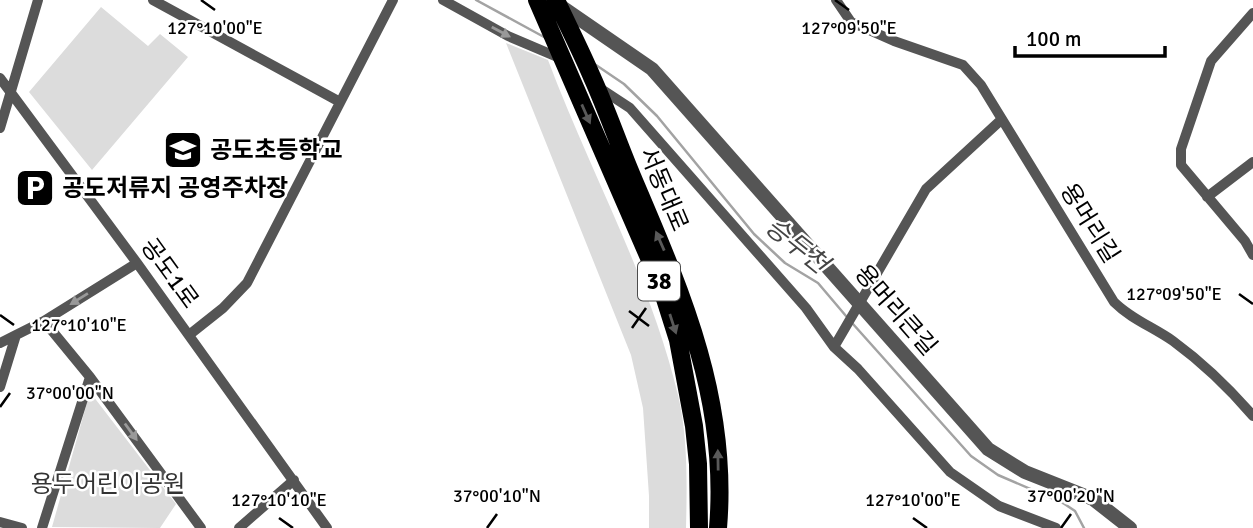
<svg xmlns="http://www.w3.org/2000/svg" width="1253" height="528" font-family="Signika,'Noto Sans KR',sans-serif">
	<style>
		.green { fill: #dcdcdc }
		.lines { fill: none; stroke-linecap: round; stroke-linejoin: round }
		.stream { stroke: #a3a3a3; stroke-width: 2.5 }
		.minor { stroke: #555; stroke-width: 10 }
		.tertiary { stroke: #555; stroke-width: 14 }
		.primary { stroke: #000; stroke-width: 18 }
		.oneway { fill: #999 }
		.oneway2 { fill: #595959 }
		.ticks { fill: none; stroke: #000; stroke-width: 2.5 }
		.labels { text-anchor: middle; stroke-width: 5; stroke-linejoin: round; paint-order: stroke }
		.shield { fill: #fff; stroke: #4c4c4c; stroke-width: 2 }
		.shield-label { font-size: 23px; font-weight: bold; fill: #000 }
		.poi-label { font-size: 24px; font-weight: bold; fill: #000; stroke: #fff; text-anchor: start }
		.street-label { font-size: 24px; fill: #000; stroke: #fff }
		.park-label { font-size: 24px; fill: #333; stroke: #fff }
		.water-label { font-size: 26px; font-style: italic; fill: #444; stroke: #fff }
		.ticks-label { font-size: 18px; text-anchor: middle; fill: #000; stroke: #fff; stroke-width: 5; stroke-linejoin: round; paint-order: stroke }
	</style>
	<rect width="100%" height="100%" fill="#fff"/>
	<path class="green" d="M101 7 148 46 160 34 188 57 92 170 29 92Z
		M506 43 548 60C590 172 650 278 678 395 688 437 687 484 686 528H649V496L643 408 631 355Z
		M90 392 176 504 160 528 52 527Z"/>
	<g class="lines">
		<path class="stream" d="M476 0 544 37
			M593 63 624 84 657 116 754 234 785 263 818 283 846 316
			M853 324 971 456 998 475 1063 503 1075 511 1084 528"/>
		<path class="minor" d="M153 0 340 102
			M443 0 508 36 562 59
			M836 0 851 22 894 41 963 65 981 85 1114 302C1131 319 1153 327 1173 341 1203 363 1229 388 1253 416
			M1253 13 1211 61 1181 149V165L1245 241 1253 255
			M0 78 137 263 327 528
			M598 87 630 108 806 308 834 347 858 369 950 472 999 506 1056 528
			M0 128 38 0
			M1207 197 1253 162
			M44 321 90 377 201 528
			M189 335 223 308 247 283 393 0
			M0 343 16 335
			M834 347 926 189 1001 120
			M0 387 16 335 44 321 137 263
			M0 522 22 528
			M42 528 90 377
			M239 528 294 480"/>
		<path class="tertiary" d="M559 5 652 69 988 449 1025 472 1093 499 1130 528"/>
		<path class="primary" d="M537 0 660 283 678 340 694 426 698 464 699 528
			M556 0C568 26 581 51 592 77 607 110 618 143 632 176 681 291 729 399 718 528"/>
	</g>
	<defs><path id="oneway-solid" d="M-6-.8H1V-3.2L6.5 0L1 3.2V.8H-6Z" transform="scale(1.75)"/></defs>
	<g class="oneway">
		<use href="#oneway-solid" transform="translate(501 32) rotate(28)"/>
		<use href="#oneway-solid" transform="translate(79 299) rotate(148)"/>
		<use href="#oneway-solid" transform="translate(131 432) rotate(54)"/>
	</g>
	<g class="oneway2">
		<use href="#oneway-solid" transform="translate(586 114) rotate(66)"/>
		<use href="#oneway-solid" transform="translate(660 241) rotate(-114)"/>
		<use href="#oneway-solid" transform="translate(673 324) rotate(72)"/>
		<use href="#oneway-solid" transform="translate(718 460) rotate(-91)"/>
	</g>
	<path class="ticks" d="M201 0 215 10M835 0 849 10M1239 294 1253 304M629 311 649 326M0 315 14 325M632 328 646 308M0 407 10 393M279 518 293 528M913 518 927 528M487 528 497 514M1061 528 1071 514"/>
	<defs>
		<g id="school-square" transform="scale(2.0125)"><rect x="-9" y="-9" width="18" height="18" rx="4" fill="#000" stroke="#fff"/><path d="M0-5L7-2L0 1L-7-2ZM-4 1L0 2.5L4 1V4Q0 6-4 4Z" fill="#fff"/></g>
		<g id="parking-square" transform="scale(2.0125)"><rect x="-9" y="-9" width="18" height="18" rx="4" fill="#000" stroke="#fff"/><path d="M-3.5-5.5H1a3.5 3.5 0 0 1 0 7H-1V5.5H-3.5ZM-1-3.4V-.6H.8a1.4 1.4 0 0 0 0-2.8Z" fill="#fff"/></g>
	</defs>
	<g fill-rule="evenodd">
		<use href="#school-square" x="183" y="150"/>
		<use href="#parking-square" x="35" y="188"/>
	</g>
	<g class="labels">
		<rect class="shield" x="638" y="261.5" width="42" height="39" rx="5"/>
		<g class="shield-label">
			<text x="659" y="289">38</text>
		</g>
		<g class="poi-label">
			<text x="210" y="158">공도초등학교</text>
			<text x="62" y="196">공도저류지 공영주차장</text>
		</g>
		<g class="street-label">
			<text transform="translate(664 189) rotate(67)" y="8">서동대로</text>
			<text transform="translate(1090 223) rotate(58)" y="8">용머리길</text>
			<text transform="translate(170 273) rotate(54)" y="8">공도1로</text>
			<text transform="translate(896 310) rotate(49)" y="8">용머리큰길</text>
		</g>
		<g class="park-label">
			<text x="108" y="492">용두어린이공원</text>
		</g>
		<g class="water-label">
			<text transform="translate(797 245) rotate(39)" y="9">승두천</text>
		</g>
	</g>
	<g class="ticks-label">
		<text x="215" y="34">127°10'00"E</text>
		<text x="849" y="34">127°09'50"E</text>
		<text x="1174" y="300">127°09'50"E</text>
		<text x="79" y="331">127°10'10"E</text>
		<text x="70" y="399">37°00'00"N</text>
		<text x="497" y="502">37°00'10"N</text>
		<text x="1071" y="502">37°00'20"N</text>
		<text x="279" y="506">127°10'10"E</text>
		<text x="913" y="506">127°10'00"E</text>
	</g>
	<path d="M1015 46v10h150v-10" fill="none" stroke="#000000" stroke-width="3.5"/>
	<text x="1026" y="46" font-size="21" fill="#000000" stroke="#ffffff" stroke-width="5" paint-order="stroke">100 m</text>
</svg>
